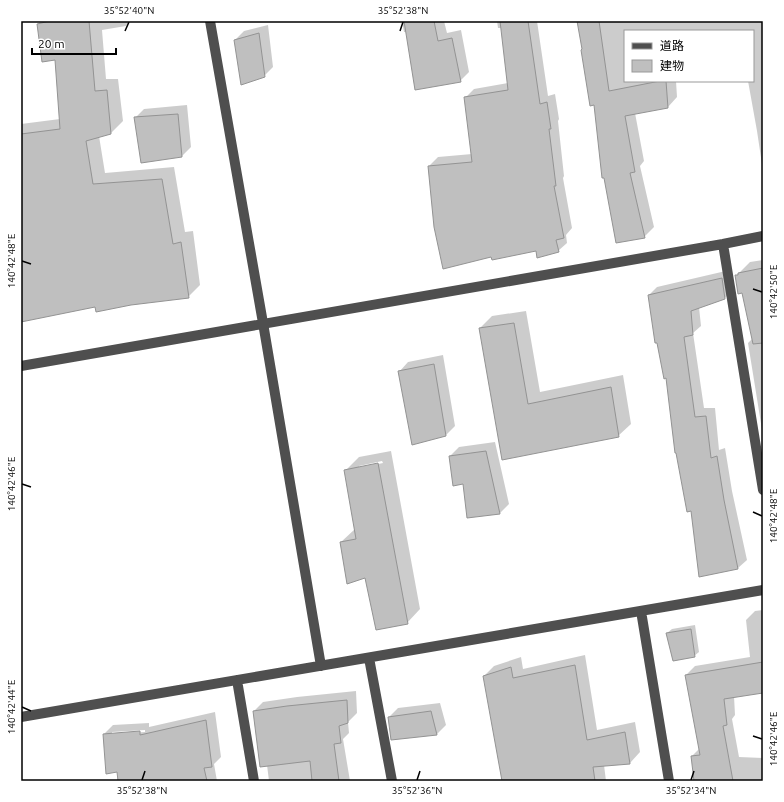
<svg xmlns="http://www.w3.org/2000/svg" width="784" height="802" font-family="Ubuntu,'Noto Sans JP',sans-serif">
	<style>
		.shadow { fill: #0003; fill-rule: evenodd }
		.building { fill: #bfbfbf; stroke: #939393 }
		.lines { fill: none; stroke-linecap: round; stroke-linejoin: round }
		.minor { stroke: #4f4f4f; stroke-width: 10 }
		.ticks { fill: none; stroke: #000; stroke-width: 1.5 }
		.neatline { fill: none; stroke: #000; stroke-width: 1.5 }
		.ticks-label { font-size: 10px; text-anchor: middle; fill: #000 }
	</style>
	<rect width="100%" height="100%" fill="#fff"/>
	<path class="shadow" d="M41 21H130L126 26 102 30 106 79H118L123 121 111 133 99 136 105 173 174 167 185 232 193 231 200 285 188 297 96 306 21 321V124L60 119 56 59 38 24Z
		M402 21H444L447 33 461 30 469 72 460 81 407 32H404Z
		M497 21H537L548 96 555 94 559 119 558 121 564 176 563 178 572 228 566 235 567 243 558 251 537 250 429 166 438 157 472 154 465 98 474 89 508 83 502 28H498Z
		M578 21H763V171L757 131 748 81H753V31H625V81H676L677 97 668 107 635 113 644 161 640 166 654 227 644 237 594 104Z
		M268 25 273 67 264 76 235 40 244 31Z
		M187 105 191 147 182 156 135 118 144 109Z
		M763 260V436L748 343 753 338 743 291 736 276 750 262Z
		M730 270 733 289 725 298 699 307 701 326 693 333 704 408H715L719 450 725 448 732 491 747 560 738 568 700 575 692 510 667 377 649 295 657 287Z
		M526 311 540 392 623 375 631 424 618 436 503 459 480 328 492 316Z
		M443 355 455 426 446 435 399 372 408 362Z
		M495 442 509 504 500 513 464 483 450 456 459 447Z
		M391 451 420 609 407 623 366 576 341 542 355 529 345 471 359 457ZM382 461 383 463 359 468V466Z
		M763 610V692L734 696 735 715 732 719 739 757 763 758V781H695L692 756 700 748 686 675 695 666 750 657 746 620 755 611Z
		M695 625 699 652 694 656 667 633 672 629Z
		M585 655 597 730 635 722 640 752 630 763 604 765 606 781H503L484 676 494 666 521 657 523 669Z
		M356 691 357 713 348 722 349 733 343 739 350 781H269L267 765 254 711 263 702 297 697Z
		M440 703 446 725 437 734 392 739 389 717 398 708Z
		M215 712 221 757 214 764 217 781H120L119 771 104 734 113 725 149 723V727ZM145 730V732L112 734V732Z"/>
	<path class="building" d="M50 21H89L95 91 107 90 111 134 86 141 93 184 162 179 173 244 181 242 189 298 131 305 96 312 95 307 21 322V134L60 129 55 60 42 62 37 24Z
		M404 21H434L438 41 452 38 461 82 415 90Z
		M500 21H528L540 104 547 102 551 129H549L556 186H554L564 238 556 240 559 252 537 258 536 251 492 260 491 257 443 269 434 227 428 166 472 162 464 97 508 90Z
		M577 21H599L609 91 660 81H666L668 108 625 116 635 172 630 173 645 238 616 243 604 178H602L594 105 590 106 581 50 582 49Z
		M259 33 265 77 241 85 234 40Z
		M178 114 182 157 141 163 134 117Z
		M763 268V343L753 344 742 293 738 294 735 275H738V273Z
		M722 278 725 299 691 311 693 335 684 337 695 417 706 416 711 458 717 456 724 500 738 569 699 577 691 511 687 512 676 453H675L666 378 664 379 657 343H655L648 295Z
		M514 323 528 404 611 387 619 437 502 460 479 328Z
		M434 364 446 436 412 445 398 371Z
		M486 451 500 514 467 518 463 484 453 486 449 456Z
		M378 463 408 624 376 630 365 578 347 584 340 542 356 539 344 470Z
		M691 629 695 657 673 661 666 633Z
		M763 662V693L724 699 727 725 723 726 733 781H694L691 756 700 755 685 675Z
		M575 665 587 740 625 732 630 764 593 767 595 781H502L483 676 511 667 513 678Z
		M347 700 348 723 339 726 341 743 334 744 339 781H312L310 761 260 767 253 711 287 706Z
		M431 711 437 735 391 740 388 717Z
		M206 720 212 767 204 768 207 781H118L117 772 106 774 103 734 140 731V735Z"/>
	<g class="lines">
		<path class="minor" d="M210 21 263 323 321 666
			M723 244 763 490
			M21 366 723 244 763 236
			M641 611 669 781
			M369 658 392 781
			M237 680 254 781
			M21 717 763 590"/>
	</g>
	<path class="ticks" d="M125 31 129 22M400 31 403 22M22 261 31 264M753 289 762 292M22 484 31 487M753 512 762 516M22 707 31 711M753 736 762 739M142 780 145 771M417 780 420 771M691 780 694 771"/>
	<rect width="784" height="802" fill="none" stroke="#ffffff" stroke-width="44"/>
	<rect x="624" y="30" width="130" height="52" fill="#ffffff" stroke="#999999"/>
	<rect x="632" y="43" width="20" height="6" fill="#4f4f4f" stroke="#999999"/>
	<text x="660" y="50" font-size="12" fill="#000000">道路</text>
	<rect x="632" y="60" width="20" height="12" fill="#bfbfbf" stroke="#999999"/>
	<text x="660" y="70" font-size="12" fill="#000000">建物</text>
	<path d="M32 48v6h84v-6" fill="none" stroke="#000000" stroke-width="2"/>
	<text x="38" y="48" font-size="12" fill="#000000" stroke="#ffffff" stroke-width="3" paint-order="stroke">20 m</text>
	<rect x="22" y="22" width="740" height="758" class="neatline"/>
	<g class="ticks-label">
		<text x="129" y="14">35°52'40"N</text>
		<text x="403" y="14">35°52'38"N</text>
		<text transform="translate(11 261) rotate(-90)" y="4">140°42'48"E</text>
		<text transform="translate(773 292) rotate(-90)" y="4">140°42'50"E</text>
		<text transform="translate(11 484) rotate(-90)" y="4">140°42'46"E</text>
		<text transform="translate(773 516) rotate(-90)" y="4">140°42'48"E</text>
		<text transform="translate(11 707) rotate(-90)" y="4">140°42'44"E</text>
		<text transform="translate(773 739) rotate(-90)" y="4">140°42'46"E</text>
		<text x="142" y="794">35°52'38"N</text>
		<text x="417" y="794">35°52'36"N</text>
		<text x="691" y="794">35°52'34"N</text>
	</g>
</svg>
